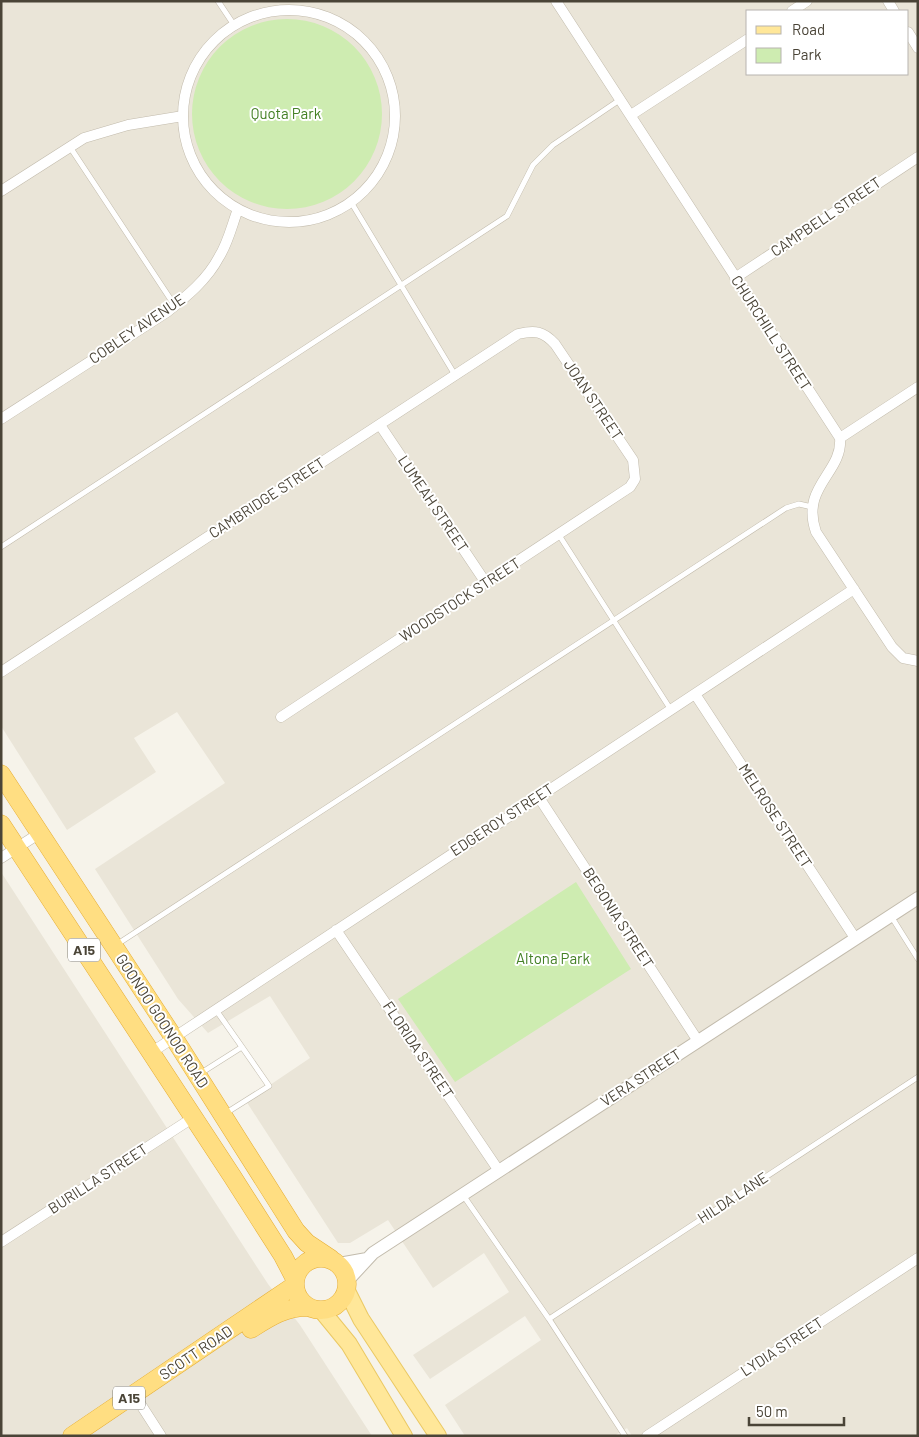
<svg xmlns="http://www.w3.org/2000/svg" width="919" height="1437" font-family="Barlow,sans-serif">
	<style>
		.residential { fill: #eae5d8; fill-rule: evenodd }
		.green { fill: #ceecb1 }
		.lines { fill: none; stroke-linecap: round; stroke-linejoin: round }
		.service-casing { stroke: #c2bbac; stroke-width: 6 }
		.minor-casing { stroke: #c2bbac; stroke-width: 11 }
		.tertiary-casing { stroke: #c2bbac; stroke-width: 14 }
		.primary-casing { stroke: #ebc963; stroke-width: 18 }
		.trunk-casing { stroke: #e6ad33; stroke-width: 19 }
		.service { stroke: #fff; stroke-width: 5 }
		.minor { stroke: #fff; stroke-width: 10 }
		.tertiary { stroke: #fff; stroke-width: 12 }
		.primary { stroke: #ffe799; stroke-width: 16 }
		.trunk { stroke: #ffde82; stroke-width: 18 }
		.labels { text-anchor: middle; stroke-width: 4; stroke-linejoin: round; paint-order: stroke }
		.shield { fill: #fff; stroke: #807c73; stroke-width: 1 }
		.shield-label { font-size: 14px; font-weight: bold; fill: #4a4437 }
		.park-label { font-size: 15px; fill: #448026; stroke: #fff }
		.street-label { font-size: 15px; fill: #4a4437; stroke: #fff }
	</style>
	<rect width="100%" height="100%" fill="#f6f3ea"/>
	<path class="residential" d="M1 1H918V1436H632L627 1428 614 1436H465L445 1405 541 1340 525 1316 430 1379 413 1355 509 1292 484 1253 433 1288 388 1220 350 1243H338L246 1101 310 1058 270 996 208 1033 178 999 95 869 225 783 177 712 134 738 156 772 67 830 1 726ZM748 11H908V74H748Z
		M1 872 268 1284 300 1325 372 1436H1Z"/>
	<path class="green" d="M192 114a95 95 0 1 1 190 0a95 95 0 1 1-190 0Z
		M576 882 631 969 455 1082 398 999Z"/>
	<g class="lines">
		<g class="service-casing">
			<path id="service" d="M218 1 234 25
				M70 147 175 306
				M351 202 455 375
				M559 535 671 710
				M1 547 507 216 533 165 553 145 621 99
				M891 916 918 959
				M116 945 786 508 799 504 812 507
				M201 1073 242 1047 216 1010
				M226 1113 269 1086 242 1047
				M463 1195 549 1319 625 1436
				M549 1319 918 1077"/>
		</g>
		<g class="minor-casing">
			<path id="minor" d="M556 1 840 438C843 473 800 486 816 532L892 647 903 658 918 661
				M888 1 894 11
				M183 116a106 106 0 1 1 212 0a106 106 0 1 1-212 0Z
				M792 11 807 1
				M908 32 918 48
				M631 115 748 39
				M1 191 84 138 128 125 183 116
				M735 278 918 157
				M1 419 167 312C187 296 207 280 219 257 228 243 232 225 238 209
				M380 425 486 583
				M840 438 918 387
				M1 672 518 334C535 330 543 331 555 344L633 460 635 479 630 487 281 717
				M695 694 855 938
				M538 796 698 1041
				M1 858 40 833
				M336 930 499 1171
				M152 1052 854 589
				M1 1242 194 1117
				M134 1394 161 1436
				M647 1436 918 1258"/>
		</g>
		<g class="tertiary-casing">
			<path id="tertiary" d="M339 1264 367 1259
				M348 1280 373 1253 918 898"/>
		</g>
		<g class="primary-casing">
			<path id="primary" d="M347 1291 361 1319 438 1436
				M322 1311 349 1344 404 1436"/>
		</g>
		<g class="trunk-casing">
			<path id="trunk" d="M1 774 174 1038 296 1231 307 1243 331 1259
				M1 824 232 1176 283 1256 295 1279
				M295 1284a26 26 0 1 1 52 0a26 26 0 1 1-52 0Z
				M251 1329C270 1317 285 1307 308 1307
				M72 1436 295 1285"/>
		</g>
		<use href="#service" class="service"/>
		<use href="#minor" class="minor"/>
		<use href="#tertiary" class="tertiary"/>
		<use href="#primary" class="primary"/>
		<use href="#trunk" class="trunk"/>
	</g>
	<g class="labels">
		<g class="shield">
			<rect x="68" y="938.5" width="32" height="23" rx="4"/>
			<rect x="113" y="1386.5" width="32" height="23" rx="4"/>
		</g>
		<g class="shield-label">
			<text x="84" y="955">A15</text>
			<text x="129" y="1403">A15</text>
		</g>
		<g class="park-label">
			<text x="286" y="119">Quota Park</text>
			<text x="553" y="964">Altona Park</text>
		</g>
		<g class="street-label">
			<text transform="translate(826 217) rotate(-34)" y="5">CAMPBELL STREET</text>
			<text transform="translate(137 329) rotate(-34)" y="5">COBLEY AVENUE</text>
			<text transform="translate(771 333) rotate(57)" y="5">CHURCHILL STREET</text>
			<text transform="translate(593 400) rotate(56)" y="5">JOAN STREET</text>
			<text transform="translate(267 498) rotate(-33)" y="5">CAMBRIDGE STREET</text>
			<text transform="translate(433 504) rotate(56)" y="5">LUMEAH STREET</text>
			<text transform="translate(460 600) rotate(-33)" y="5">WOODSTOCK STREET</text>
			<text transform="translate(775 816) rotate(57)" y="5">MELROSE STREET</text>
			<text transform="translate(502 820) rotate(-33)" y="5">EDGEROY STREET</text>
			<text transform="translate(618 918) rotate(57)" y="5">BEGONIA STREET</text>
			<text transform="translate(162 1021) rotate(57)" y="5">GOONOO GOONOO ROAD</text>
			<text transform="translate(418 1050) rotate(56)" y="5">FLORIDA STREET</text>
			<text transform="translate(641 1078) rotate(-33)" y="5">VERA STREET</text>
			<text transform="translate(98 1179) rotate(-33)" y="5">BURILLA STREET</text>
			<text transform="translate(733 1198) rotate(-33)" y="5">HILDA LANE</text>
			<text transform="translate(782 1347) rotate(-33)" y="5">LYDIA STREET</text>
			<text transform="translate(196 1353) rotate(-34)" y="5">SCOTT ROAD</text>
		</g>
	</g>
	<rect width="919" height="1437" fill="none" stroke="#4a4437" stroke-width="5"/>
	<rect x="746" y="10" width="162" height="65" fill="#ffffff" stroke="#b7b4af"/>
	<rect x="756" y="26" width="25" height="8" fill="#ffe799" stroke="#b7b4af"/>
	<text x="792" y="35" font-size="15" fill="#4a4437">Road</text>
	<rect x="756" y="48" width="25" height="15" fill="#ceecb1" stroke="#b7b4af"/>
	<text x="792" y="60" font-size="15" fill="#4a4437">Park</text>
	<path d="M749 1417v8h95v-8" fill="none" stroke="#4a4437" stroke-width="2.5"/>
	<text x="756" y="1417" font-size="15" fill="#4a4437" stroke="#ffffff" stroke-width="4" paint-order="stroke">50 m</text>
</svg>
